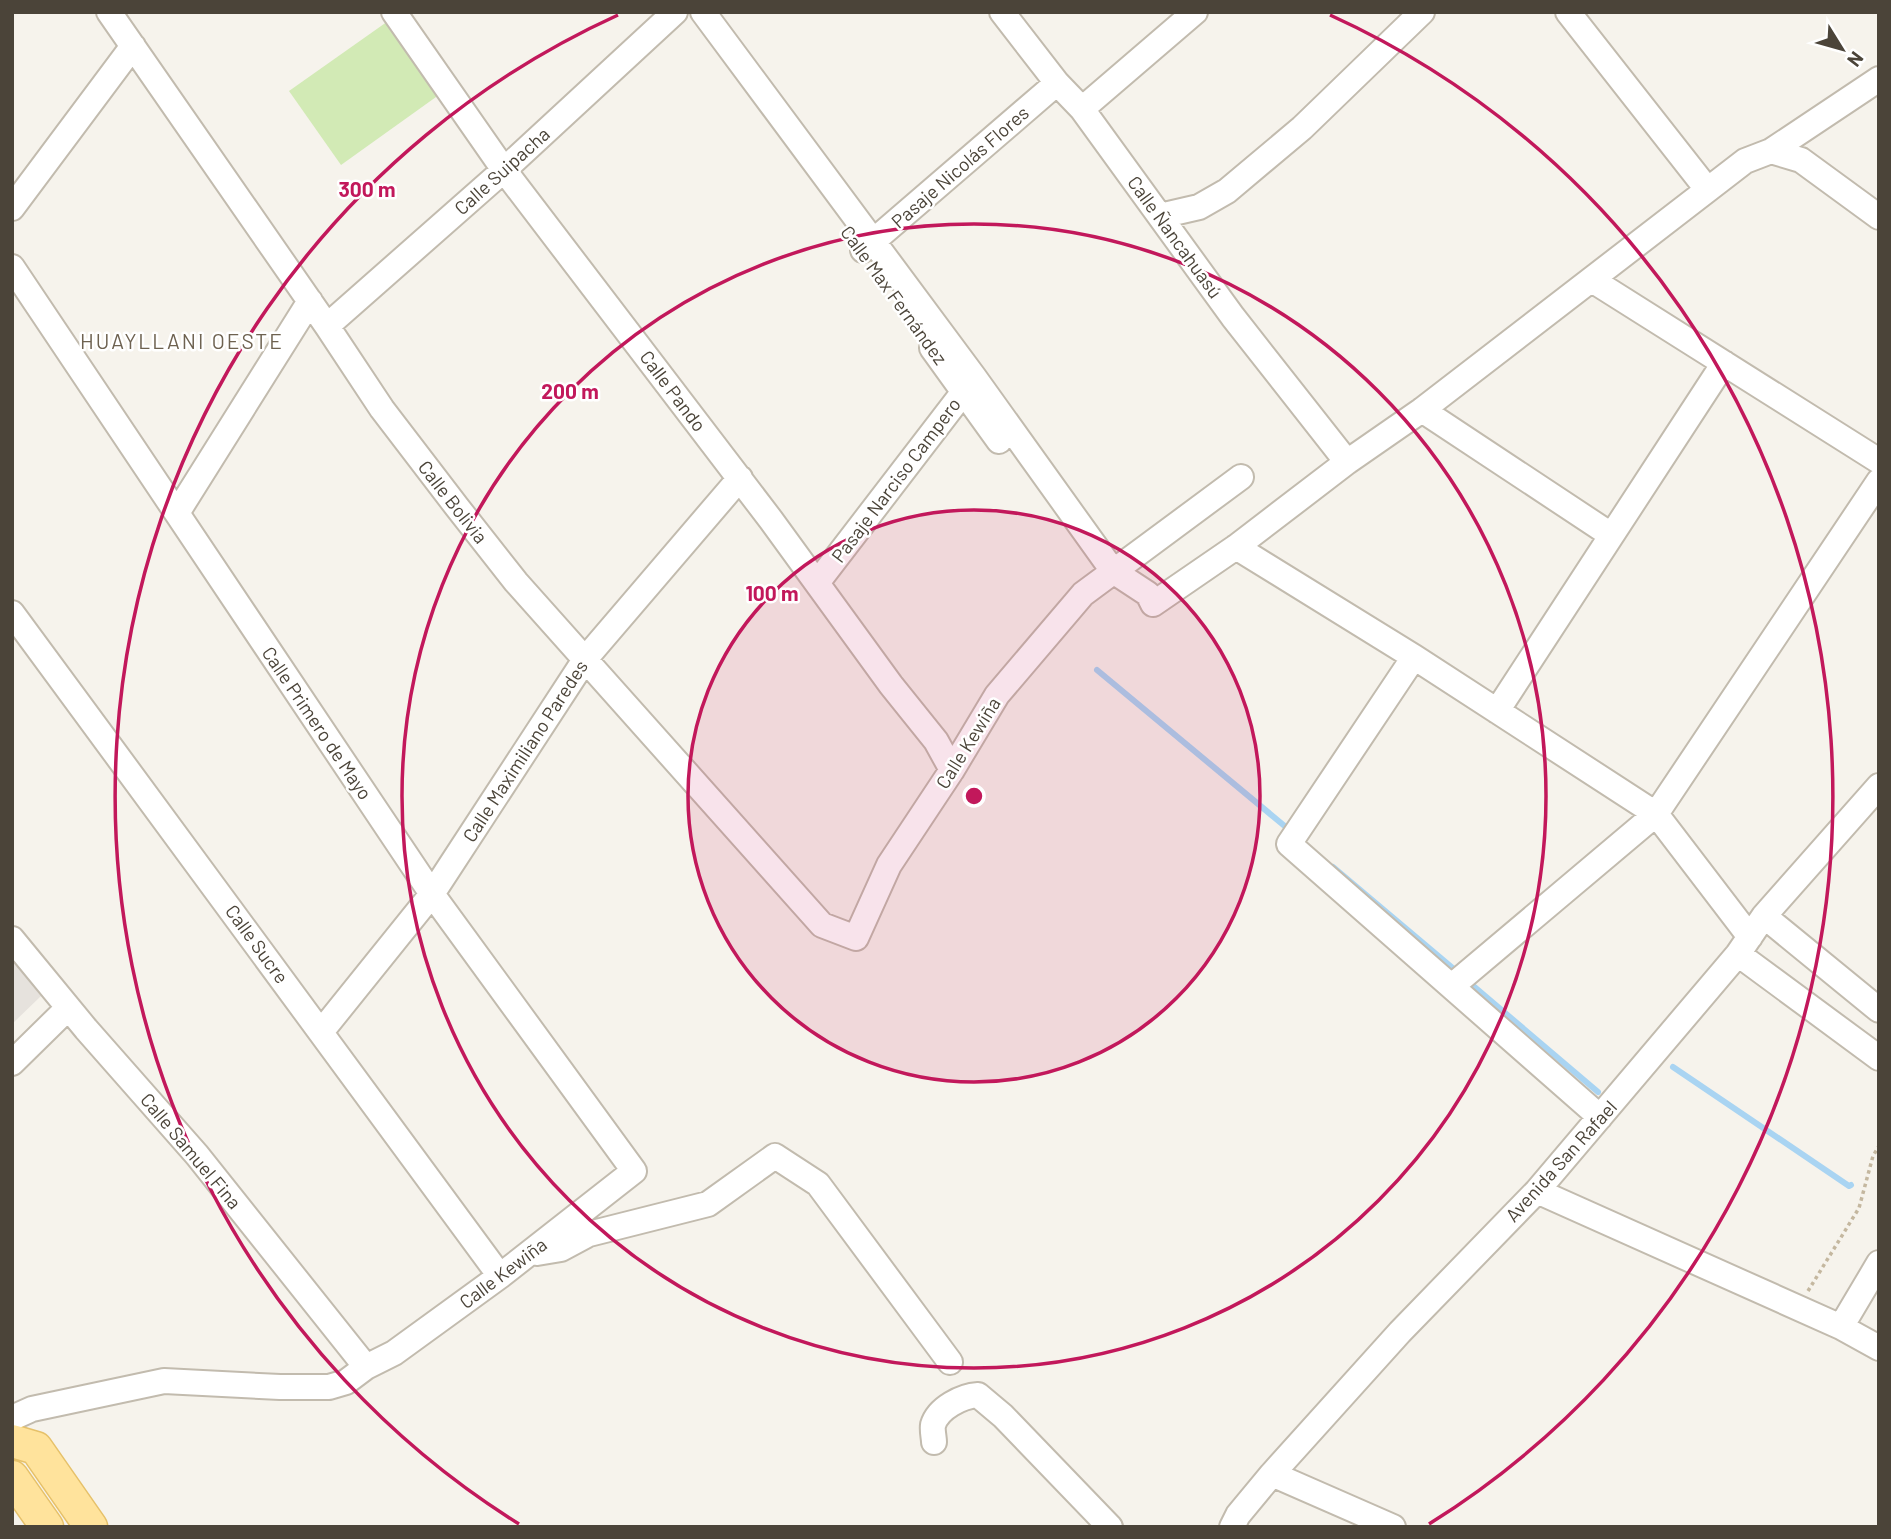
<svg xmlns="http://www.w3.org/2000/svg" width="1891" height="1539" font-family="Barlow,sans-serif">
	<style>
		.industrial { fill: #e6e2dd }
		.green { fill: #d2eab5 }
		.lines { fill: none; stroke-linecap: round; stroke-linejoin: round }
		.stream { stroke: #a9d4f2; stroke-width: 6 }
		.minor-casing { stroke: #c2bbae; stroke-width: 28 }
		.major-casing { stroke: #e6c16a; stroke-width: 35 }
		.path { stroke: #c4b79f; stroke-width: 3.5; stroke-dasharray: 3.5 3.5; stroke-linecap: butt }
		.minor { stroke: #fff; stroke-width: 24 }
		.major { stroke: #ffe39c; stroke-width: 32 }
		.ring { fill: none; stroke: #c2185b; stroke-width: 3.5 }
		.labels { text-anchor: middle; stroke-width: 5; stroke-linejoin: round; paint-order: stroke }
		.street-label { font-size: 19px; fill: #4b4439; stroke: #fff }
		.neighbourhood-label { font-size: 21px; letter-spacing: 2px; fill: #6e6250; stroke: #fff }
		.centre { fill: #c2185b; stroke: #fff; stroke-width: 3.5 }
		.ring-label { font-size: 21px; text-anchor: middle; font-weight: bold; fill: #c2185b; stroke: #fff; stroke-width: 5; stroke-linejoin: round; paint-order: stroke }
	</style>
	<rect width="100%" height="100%" fill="#f6f3ec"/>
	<path class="industrial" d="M12 959 41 996 12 1024Z"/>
	<path class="green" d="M391 19 443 92 341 165 289 91Z"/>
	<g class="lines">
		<path class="stream" d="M1097 670 1287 828
			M1333 867 1455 970
			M1471 984 1598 1092
			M1673 1067 1849 1186 1851 1185"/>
		<g class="minor-casing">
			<path id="minor" d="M109 12 327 326 382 409 457 507 516 582 822 925 856 938 889 865 952 770 997 695 1083 594 1241 477
				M394 12 504 170 771 520 891 685 936 741 952 770
				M703 12 974 377 1113 571 1148 594 1153 604 1236 547 1347 462 1422 410 1745 161 1771 151 1879 79
				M1002 12 1057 83 1082 109 1233 317 1347 462
				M1568 12 1707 189
				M1082 109 1195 12
				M1771 151 1801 160 1879 217
				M12 208 133 46
				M1160 216 1199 207 1227 191 1302 128 1422 12
				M863 250 1057 83
				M12 267 432 894 634 1171 500 1276 394 1353 366 1367 346 1382 329 1387H280L164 1381 32 1409 12 1418
				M1592 280 1879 461
				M327 326 504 170 675 12
				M932 348 999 441
				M1422 410 1611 535
				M177 513 310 301
				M1236 547 1414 657 1656 814 1750 937
				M817 583 972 381
				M12 613 500 1276
				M1414 657 1289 844 1600 1117
				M1497 711 1724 363
				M1764 916 1879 1010
				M12 939 86 1029 197 1155 366 1367
				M1738 954 1879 1058
				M1452 986 1656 814 1879 481
				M321 1032 432 894 586 658 740 478
				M12 1063 68 1008
				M1537 1191 1841 1327 1879 1348
				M537 1253 561 1249 589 1234 708 1204 775 1156 818 1184 950 1362
				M1841 1327 1879 1263
				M934 1442C934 1438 932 1430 933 1425 938 1408 962 1396 978 1395L1003 1416 1110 1527
				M1272 1474 1393 1527
				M1232 1527 1238 1515 1272 1474 1400 1332 1537 1191 1738 954 1764 916 1879 786"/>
		</g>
		<g class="major-casing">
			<path id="major" d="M12 1441 36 1448 91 1527
				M12 1477 47 1527"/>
		</g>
		<path class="path" d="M1808 1291 1859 1208 1873 1156 1879 1146"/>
		<use href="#minor" class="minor"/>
		<use href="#major" class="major"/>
	</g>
	<circle cx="974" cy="796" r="286" fill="#c2185b" fill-opacity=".12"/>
	<g class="ring">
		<circle cx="974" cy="796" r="286"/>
		<circle cx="974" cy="796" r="572"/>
		<path d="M519 1524A858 858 0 0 1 618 15M1330 15A858 858 0 0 1 1429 1524"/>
	</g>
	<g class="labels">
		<g class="street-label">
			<text transform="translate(960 167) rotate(-41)" y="7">Pasaje Nicolás Flores</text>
			<text transform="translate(502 171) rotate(-42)" y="7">Calle Suipacha</text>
			<text transform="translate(1175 237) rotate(54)" y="7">Calle Ñancahuasú</text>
			<text transform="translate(894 295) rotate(54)" y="7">Calle Max Fernández</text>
			<text transform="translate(673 391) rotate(53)" y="7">Calle Pando</text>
			<text transform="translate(896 480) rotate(-53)" y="7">Pasaje Narciso Campero</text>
			<text transform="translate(453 502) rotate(52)" y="7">Calle Bolivia</text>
			<text transform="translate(317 723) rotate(56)" y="7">Calle Primero de Mayo</text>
			<text transform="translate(968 743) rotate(-58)" y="7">Calle Kewiña</text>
			<text transform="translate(525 751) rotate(-57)" y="7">Calle Maximiliano Paredes</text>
			<text transform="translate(257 944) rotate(54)" y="7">Calle Sucre</text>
			<text transform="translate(191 1151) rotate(50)" y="7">Calle Samuel Fina</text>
			<text transform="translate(1561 1161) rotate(-48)" y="7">Avenida San Rafael</text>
			<text transform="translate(503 1273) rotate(-37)" y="7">Calle Kewiña</text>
		</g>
		<g class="neighbourhood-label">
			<text x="182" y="349">HUAYLLANI OESTE</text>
		</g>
	</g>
	<circle cx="974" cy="796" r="10" class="centre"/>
	<g class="ring-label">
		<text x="367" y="197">300 m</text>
		<text x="570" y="399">200 m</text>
		<text x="772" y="601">100 m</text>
	</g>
	<rect width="1891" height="1539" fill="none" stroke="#4b4439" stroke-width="28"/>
	<g transform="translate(1842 49) rotate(127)" stroke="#ffffff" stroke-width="5" paint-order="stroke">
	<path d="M0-5L12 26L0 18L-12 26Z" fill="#4b4439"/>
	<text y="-10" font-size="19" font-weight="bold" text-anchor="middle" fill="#4b4439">N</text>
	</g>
</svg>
